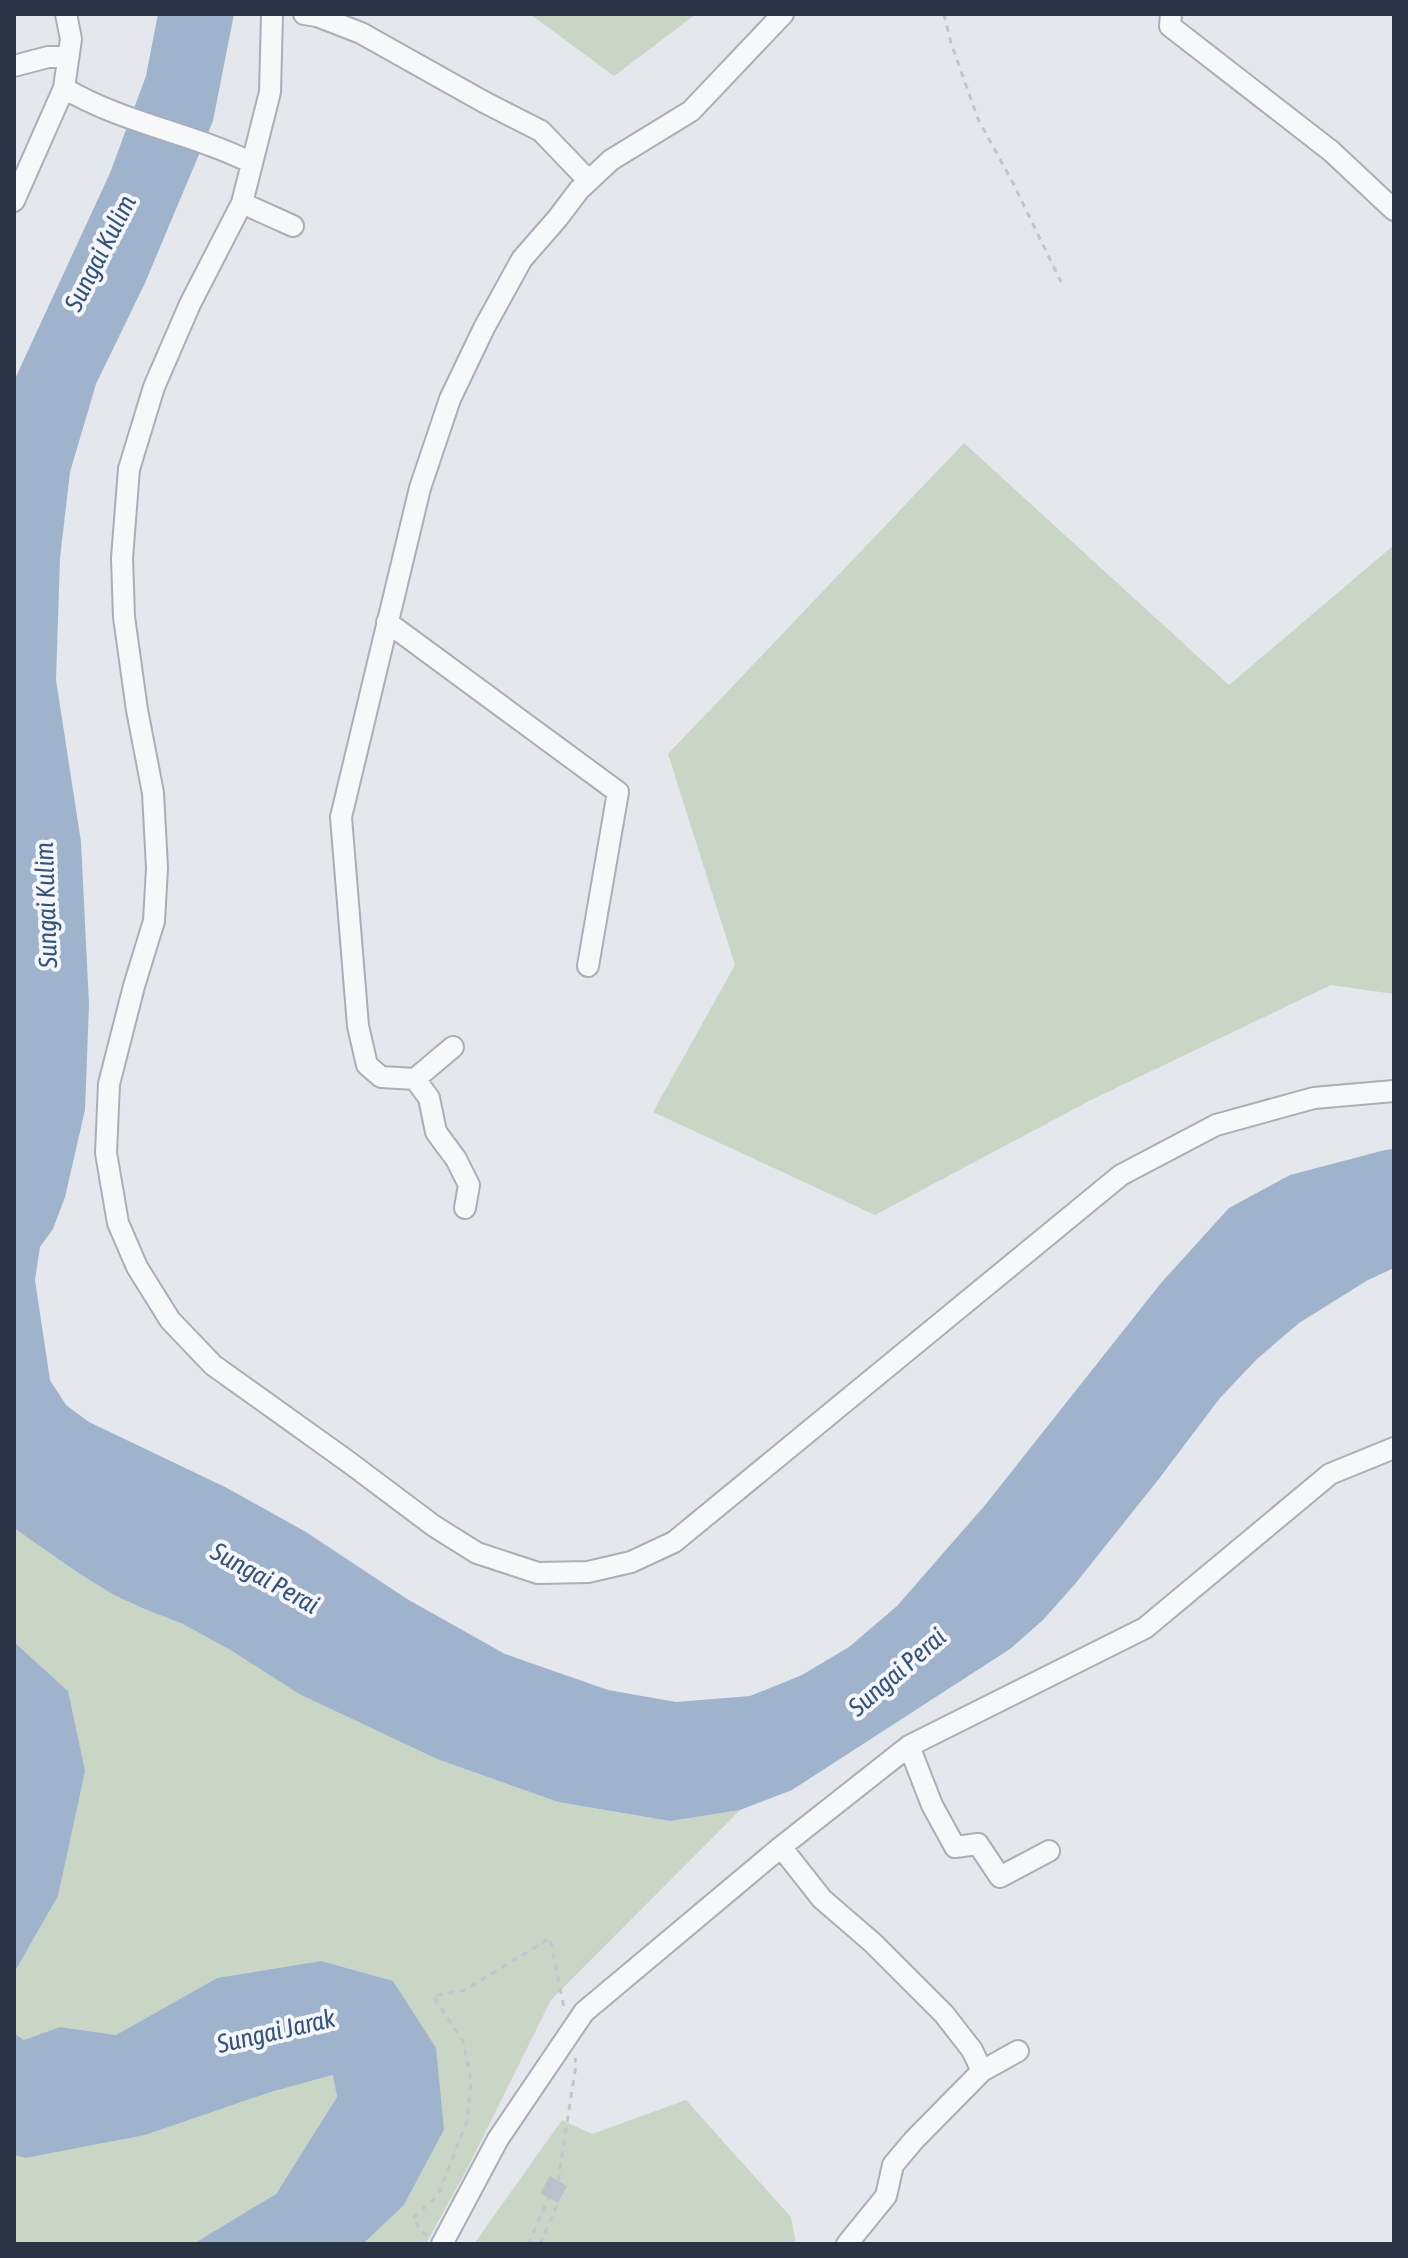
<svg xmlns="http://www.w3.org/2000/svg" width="1408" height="2258" font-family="'Asap Condensed',sans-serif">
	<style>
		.green { fill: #c9d6c5 }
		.water { fill: #9fb4cc }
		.building { fill: #bbc0ca }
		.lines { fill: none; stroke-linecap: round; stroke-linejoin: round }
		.minor-casing { stroke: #a9aeb7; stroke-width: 24 }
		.path { stroke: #c2c5cb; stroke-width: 3; stroke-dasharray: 6 6; stroke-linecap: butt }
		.minor { stroke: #f7f8fa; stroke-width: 20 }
		.labels { text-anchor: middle; stroke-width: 8; stroke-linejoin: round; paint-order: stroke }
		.water-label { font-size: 26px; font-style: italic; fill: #34527a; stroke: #f4f6f9 }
	</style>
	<rect width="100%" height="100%" fill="#e4e7ec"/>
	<path class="green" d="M530 14H696L614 76Z
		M964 443 1229 685 1394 545V994L1331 985 1091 1100 875 1215 653 1112 735 965 668 754Z
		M14 1528 114 1595 142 1608 183 1624 232 1651 299 1694 437 1759 558 1802 669 1821 740 1810 551 2000 469 2165 426 2244H363L404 2205 444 2130 217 1978 116 2035 61 2027 24 2040 14 2033V1973L58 1896 68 1691 14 1642Z
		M334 2075 337 2097 276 2194 193 2244H14V2155L26 2158 144 2135 271 2092Z
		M686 2100 791 2217 796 2244H474L562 2120 592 2134Z"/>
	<path class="water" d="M158 14H234L213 121 145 283 96 384 70 472 60 558 56 680 81 842 89 1004 85 1110 65 1197 53 1229 40 1247 35 1280 50 1380 66 1405 89 1422 227 1488 306 1532 407 1599 505 1654 608 1690 676 1702 750 1696 802 1675 849 1647 897 1606 986 1504 1161 1283 1229 1208 1290 1175 1385 1150 1394 1149V1268L1368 1280 1299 1323 1257 1359 1220 1398 1158 1480 1075 1584 1043 1620 1010 1649 792 1790 740 1810 670 1821 558 1802 437 1759 299 1694 232 1651 183 1624 142 1608 114 1595 80 1574 14 1528V381L110 173 146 76Z
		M14 1642 68 1691 85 1771 58 1896 14 1973Z
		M321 1961 393 1981 436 2048 444 2130 404 2205 363 2244H193L276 2194 337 2097 333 2075 271 2092 145 2135 26 2158 14 2155V2033L24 2040 60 2027 116 2035 217 1978Z"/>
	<path class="building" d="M550 2176 567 2186 558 2203 540 2193Z"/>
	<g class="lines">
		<g class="minor-casing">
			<path id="minor" d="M272 14 270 92 242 203 190 304 154 387 129 469 122 558 124 617 137 710 153 793 157 868 154 921 134 986 109 1084 106 1153 118 1223 137 1267 170 1320 213 1365 350 1463 434 1526 477 1553 538 1573 588 1572 631 1562 674 1542 1121 1175 1216 1125 1314 1098 1394 1091
				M304 14 317 16 361 33 484 102 541 131 588 180
				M1171 14 1170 26 1331 151 1394 210
				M14 66 48 57H68
				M64 88C122 123 192 133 252 163
				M14 201 64 88 71 39 66 14
				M242 203 293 226
				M387 622 618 792 588 966
				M453 1047 415 1079 381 1077 367 1065 358 1026 341 817 420 488 450 399 484 328 522 259 557 219 579 190 611 160 691 111 783 14
				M415 1079 429 1098 436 1132 456 1159 469 1185 465 1208
				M909 1746 932 1805 955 1847 978 1844 1000 1877 1049 1851
				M781 1847 822 1899 873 1943 944 2014 972 2050 982 2071
				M442 2244 498 2139 584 2012 781 1847 909 1746 1145 1628 1330 1474 1394 1448
				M847 2244 886 2196 893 2165 914 2140 982 2071 1018 2051"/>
		</g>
		<path class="path" d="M944 14 951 43 978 119 1013 183 1061 282
			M558 2181 576 2065 575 2058
			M427 2236 412 2219 438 2195 467 2121 471 2080 463 2041 433 1996 465 1990 550 1938 564 2008
			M528 2244 549 2197
			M540 2244 558 2203"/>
		<use href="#minor" class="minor"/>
	</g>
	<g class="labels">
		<g class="water-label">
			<text transform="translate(100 253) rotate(-63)" y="9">Sungai Kulim</text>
			<text transform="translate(46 905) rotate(-92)" y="9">Sungai Kulim</text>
			<text transform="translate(265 1578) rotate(29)" y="9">Sungai Perai</text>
			<text transform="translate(897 1672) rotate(-41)" y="9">Sungai Perai</text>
			<text transform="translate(276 2031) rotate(-13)" y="9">Sungai Jarak</text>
		</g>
	</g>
	<rect width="1408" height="2258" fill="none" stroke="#2b3445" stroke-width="32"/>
</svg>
